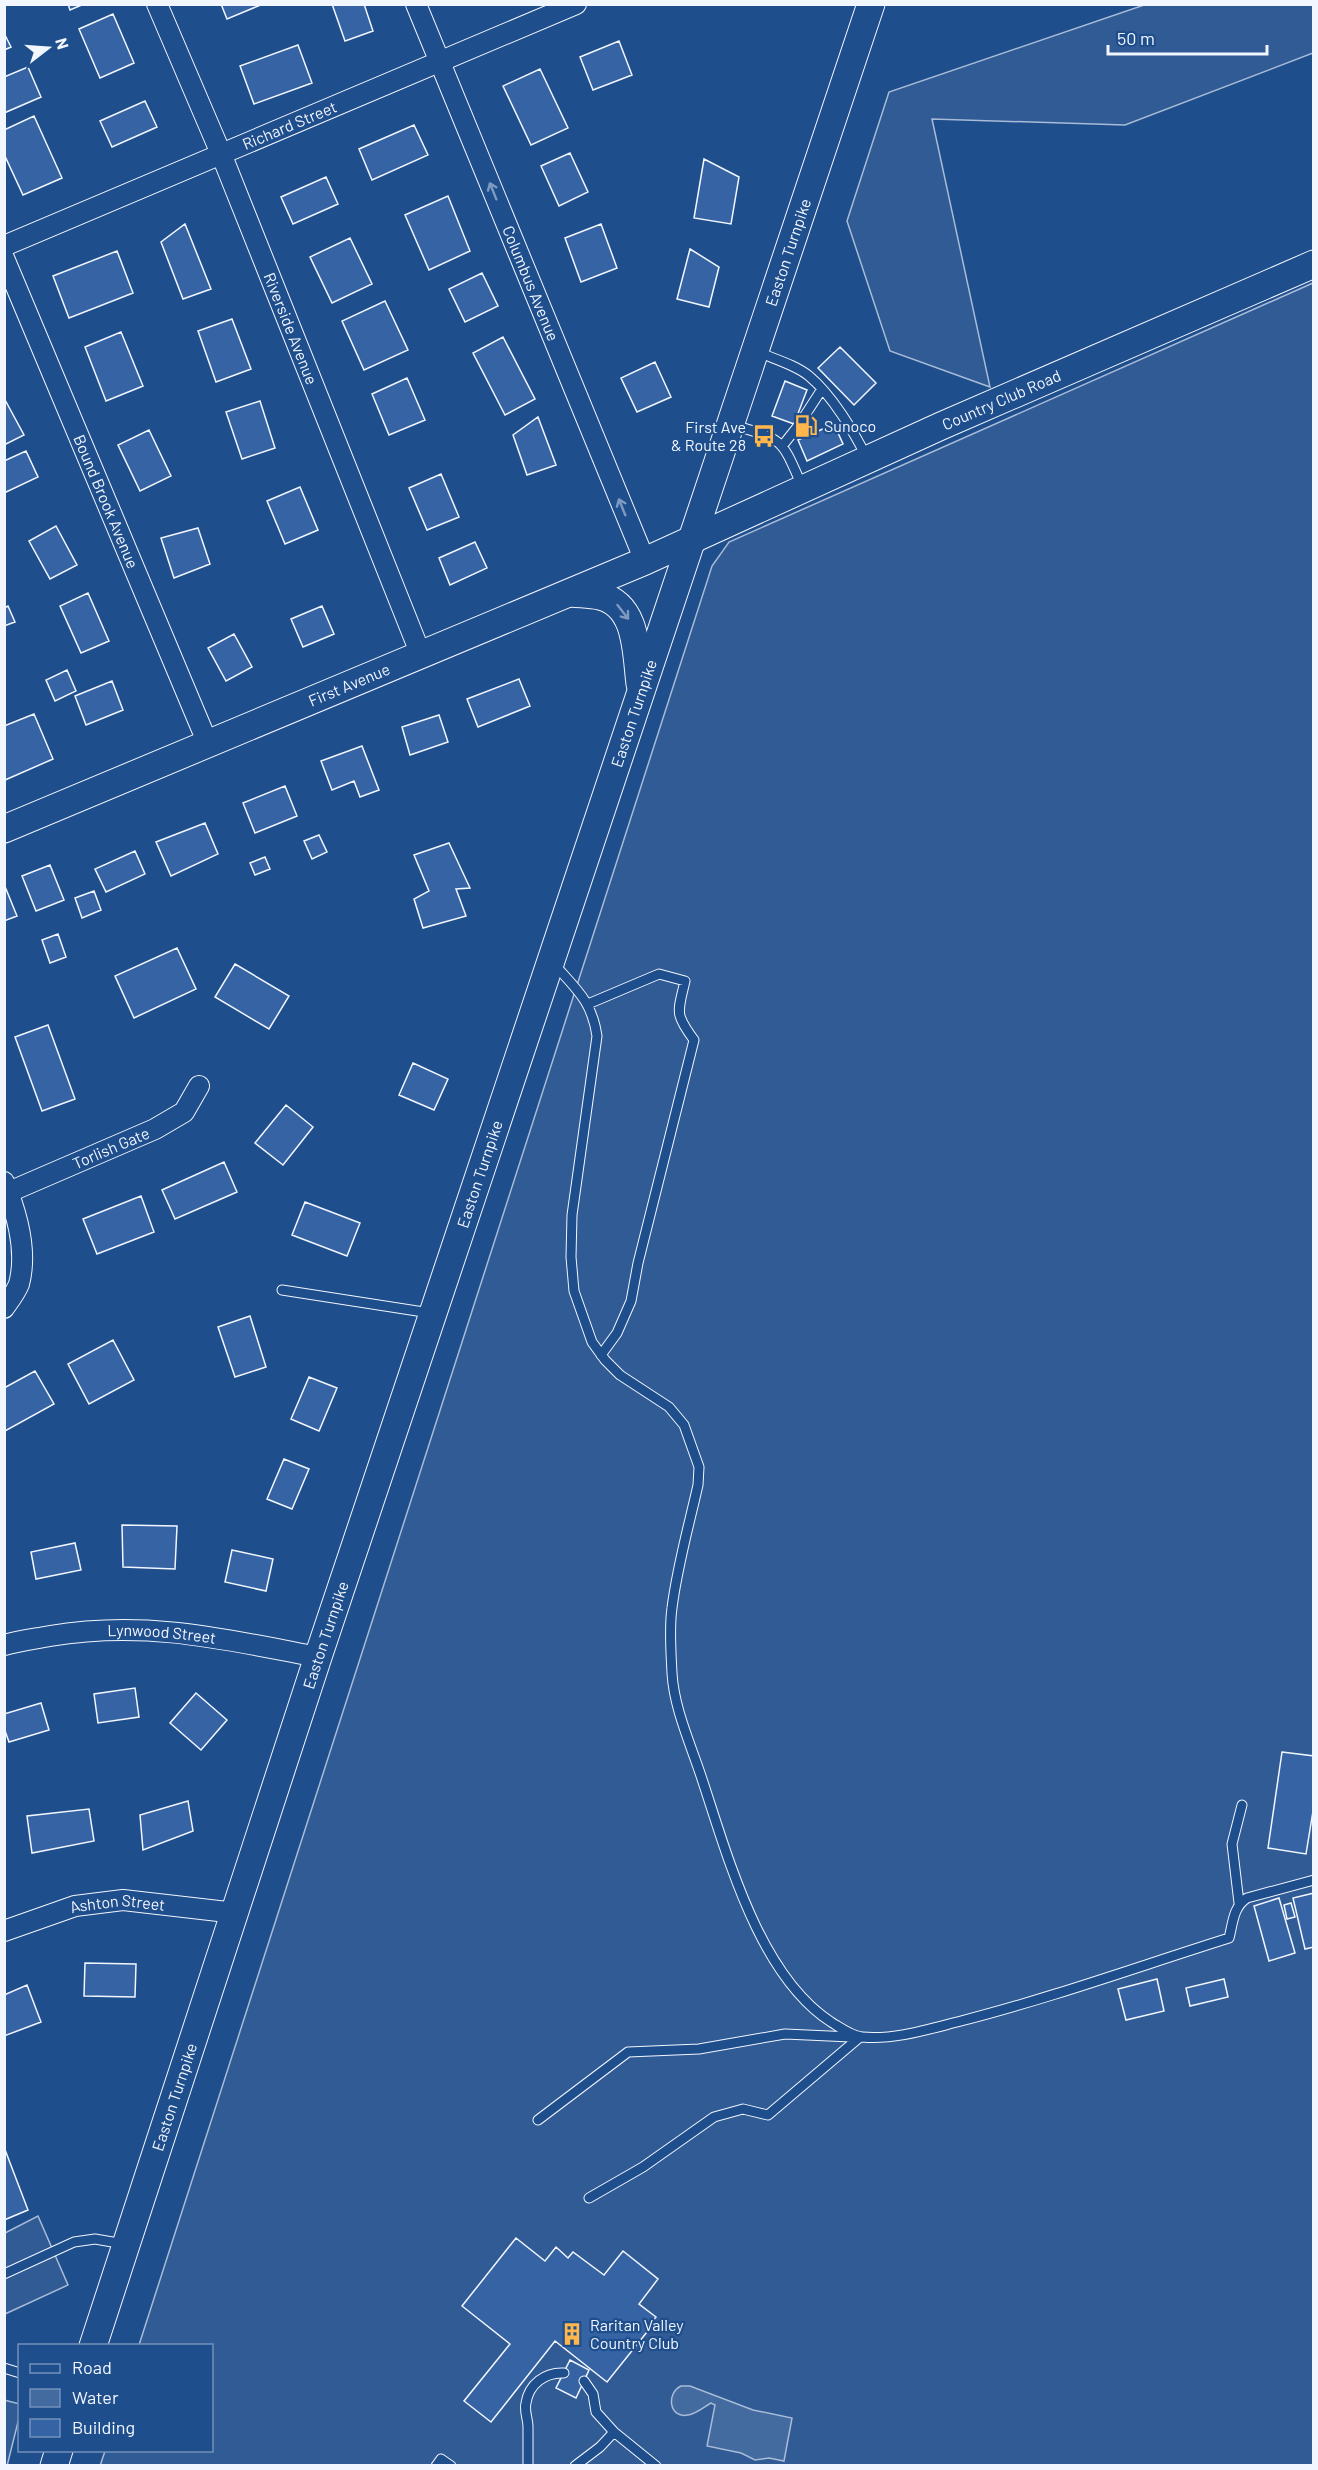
<svg xmlns="http://www.w3.org/2000/svg" width="1318" height="2470" font-family="Barlow,sans-serif">
	<style>
		.built { fill: #305b95; stroke: #a8bbd7; stroke-width: 1.5 }
		.water { fill: #446ba0; stroke: #a8bbd7; stroke-width: 1.5 }
		.building { fill: #3563a3; stroke: #f2f6ff; stroke-width: 1.5 }
		.lines { fill: none; stroke-linecap: round; stroke-linejoin: round }
		.lane-casing { stroke: #f2f6ff; stroke-width: 11 }
		.street-casing { stroke: #f2f6ff; stroke-width: 22 }
		.secondary-casing { stroke: #f2f6ff; stroke-width: 29 }
		.lane { stroke: #1f4e8c; stroke-width: 9 }
		.street { stroke: #1f4e8c; stroke-width: 20 }
		.secondary { stroke: #1f4e8c; stroke-width: 27 }
		.oneway { stroke: #7e9ac0 }
		.labels { text-anchor: middle; stroke-width: 4.5; stroke-linejoin: round; paint-order: stroke }
		.street-label { font-size: 16px; fill: #f2f6ff; stroke: #1f4e8c }
		.poi-label { font-size: 16px; fill: #f2f6ff; stroke: #1f4e8c; text-anchor: start }
	</style>
	<rect width="100%" height="100%" fill="#1f4e8c"/>
	<path class="built" d="M1147 4 1313 5V53L1125 125 932 119 990 387 890 351 847 221 889 92Z
		M1313 283V2465L100 2466 105 2451 212 2450V2346L139 2345 712 566 729 542Z
		M38 2216 68 2285 5 2314V2233Z
		M4 2400 20 2404 19 2418 7 2466 4 2465Z"/>
	<path class="water" d="M681 2386H690L753 2410 792 2418 784 2461 769 2458 755 2460 741 2453 707 2446 715 2405 711 2403C704 2407 696 2414 688 2415 669 2419 666 2393 681 2386Z"/>
	<path class="building" d="M68 4H84L70 10Z
		M221 4H263L227 19Z
		M332 4H364L373 31 345 41Z
		M113 14 134 63 100 78 79 29Z
		M4 33 11 47 4 50Z
		M619 41 632 75 593 90 580 57Z
		M298 45 312 83 254 104 240 66Z
		M28 67 41 97 4 113V77Z
		M540 69 568 128 531 145 503 86Z
		M145 101 157 127 112 147 100 121Z
		M34 116 62 178 23 195 4 154V130Z
		M414 125 428 155 372 180 359 149Z
		M570 153 588 192 559 206 541 166Z
		M704 159 739 177 731 224 694 218Z
		M326 177 338 204 293 224 281 197Z
		M448 196 470 251 429 270 405 215Z
		M185 224 211 289 183 299 161 242Z
		M601 224 617 268 581 282 565 238Z
		M350 238 372 284 332 303 310 257Z
		M690 249 719 267 709 307 677 299Z
		M117 251 133 293 69 318 53 276Z
		M482 273 498 306 465 322 449 289Z
		M385 301 408 350 364 370 342 321Z
		M232 319 251 369 216 382 198 331Z
		M121 332 143 386 106 401 85 347Z
		M503 337 535 399 505 415 473 353Z
		M840 347 876 383 854 405 818 368Z
		M655 362 671 397 637 412 621 378Z
		M407 378 425 420 389 435 372 394Z
		M785 381 807 390 794 424 772 416Z
		M4 398 24 435 4 445Z
		M260 401 275 448 242 459 226 412Z
		M538 417 556 465 527 475 513 435Z
		M834 424 843 444 807 461 798 440Z
		M149 430 171 476 140 491 118 445Z
		M26 451 38 477 4 493V461Z
		M441 474 459 517 427 530 409 488Z
		M300 487 318 530 285 544 267 501Z
		M56 526 77 565 50 579 29 541Z
		M198 528 210 564 174 578 161 538Z
		M475 542 487 568 450 585 439 558Z
		M88 593 109 641 81 653 60 606Z
		M8 606 15 622 4 626V608Z
		M322 606 334 634 303 647 291 619Z
		M234 634 252 667 226 681 208 648Z
		M67 670 76 691 55 701 46 680Z
		M519 679 530 706 478 727 467 699Z
		M112 681 123 710 86 725 75 696Z
		M34 714 53 759 5 780 4 726Z
		M439 715 448 742 410 755 402 727Z
		M362 746 379 790 360 797 354 781 332 790 321 761Z
		M285 786 297 816 255 833 243 803Z
		M205 823 218 854 171 876 156 842Z
		M319 835 327 852 312 859 304 841Z
		M449 843 470 888 456 889 466 916 423 928 414 899 429 891 414 855Z
		M135 851 145 874 106 892 95 869Z
		M265 857 270 869 255 875 250 863Z
		M50 865 64 900 36 911 22 876Z
		M4 884 17 916 4 921Z
		M94 891 101 910 82 918 75 898Z
		M58 934 66 957 50 963 42 940Z
		M177 948 196 989 134 1018 115 976Z
		M235 964 289 996 269 1029 215 997Z
		M48 1025 75 1099 42 1111 15 1037Z
		M413 1063 448 1079 434 1110 399 1095Z
		M286 1105 313 1127 283 1165 255 1143Z
		M224 1162 237 1192 175 1219 162 1190Z
		M141 1196 154 1232 97 1254 83 1219Z
		M305 1202 360 1223 347 1256 292 1235Z
		M250 1316 266 1367 235 1377 218 1327Z
		M113 1340 134 1380 89 1404 68 1364Z
		M35 1371 54 1404 5 1431 4 1388Z
		M309 1377 337 1388 319 1431 291 1419Z
		M284 1459 309 1469 292 1509 267 1499Z
		M122 1525 177 1526 175 1569 123 1567Z
		M75 1543 81 1570 36 1579 31 1552Z
		M232 1550 273 1559 266 1591 225 1582Z
		M135 1688 139 1717 98 1723 94 1694Z
		M196 1693 227 1720 201 1750 170 1723Z
		M41 1703 49 1730 9 1742 4 1728V1714Z
		M1282 1752 1314 1756V1805L1306 1854 1268 1848Z
		M188 1801 193 1831 143 1850 140 1815Z
		M89 1809 94 1841 32 1853 27 1816Z
		M1314 1893V1947L1305 1949 1293 1898Z
		M1279 1898 1295 1953 1269 1961 1254 1906Z
		M1291 1903 1295 1917 1287 1919 1284 1905Z
		M85 1963 136 1964 135 1997 84 1996Z
		M1157 1979 1164 2011 1126 2020 1118 1989Z
		M1224 1979 1228 1997 1190 2006 1186 1988Z
		M27 1985 41 2022 4 2036V1995Z
		M4 2147 28 2210 4 2220Z
		M516 2238 545 2261 556 2247 568 2258 573 2252 604 2275 623 2251 658 2279 639 2304 656 2317 649 2325 651 2327 607 2382 555 2341 491 2422 464 2401 510 2344 462 2306Z
		M570 2360 589 2370 576 2398 556 2388Z"/>
	<g class="lines">
		<g class="lane-casing">
			<path id="lane" d="M758 352C774 359 796 365 809 376 832 395 854 432 867 458
				M733 425C784 440 781 438 802 486
				M783 445 798 426 822 389
				M554 964C576 989 592 1001 597 1036L572 1215 571 1257 574 1291 592 1342 605 1360 620 1375 669 1407 684 1425 699 1467 698 1485C689 1525 677 1567 672 1608 669 1628 671 1652 672 1673 674 1709 691 1745 702 1779 728 1857 759 1975 831 2022 841 2028 851 2036 862 2037 895 2040 929 2029 961 2021 1051 1998 1140 1966 1229 1938 1233 1923 1233 1907 1247 1898L1314 1880
				M588 1004 659 974 685 981C678 1012 674 1013 694 1040L638 1263 631 1301 617 1333 601 1355
				M282 1290 430 1313
				M1239 1903 1232 1844 1242 1805
				M538 2120 628 2052 699 2049 785 2034 851 2037
				M589 2198 643 2167 714 2117 743 2109 768 2115 860 2037
				M4 2274 74 2242 95 2239 124 2244
				M4 2368 20 2373
				M584 2381 593 2394 596 2412 614 2432
				M436 2466 441 2459 451 2466
				M528 2466C528 2453 528 2440 528 2427 528 2419 524 2411 526 2403 529 2384 545 2372 564 2373
				M575 2466 600 2447 614 2432 656 2466"/>
		</g>
		<g class="street-casing">
			<g id="street">
				<path id="s1" d="M157 4 222 156 421 655"/>
				<path id="s2" d="M416 4 645 561"/>
				<path id="s3" d="M4 246 576 4"/>
				<path id="s4" d="M4 258 208 744"/>
				<path d="M4 1182C17 1213 28 1250 19 1284 16 1292 9 1301 4 1308"/>
				<path id="s5" d="M9 1192 155 1129 184 1112 199 1086"/>
				<path id="s6" d="M4 1645C19 1641 34 1639 50 1636 146 1620 224 1639 318 1657"/>
				<path id="s7" d="M4 1931 75 1906 123 1900 236 1913"/>
			</g>
		</g>
		<g class="secondary-casing">
			<g id="secondary">
				<path d="M572 593C581 594 591 594 600 596 638 605 636 653 640 684"/>
				<path id="s8" d="M4 829 645 561 941 426 1314 264"/>
				<path id="s9" d="M93 2346 318 1657 871 4"/>
				<path d="M54 2466 59 2450"/>
			</g>
		</g>
		<use href="#lane" class="lane"/>
		<use href="#street" class="street"/>
		<use href="#secondary" class="secondary"/>
	</g>
	<defs><path id="oneway-shaft" d="M-6 0H5M1.5-3L5.5 0L1.5 3" fill="none" stroke-width="1.6" stroke-linecap="round" stroke-linejoin="round" transform="scale(1.5)"/></defs>
	<g class="oneway">
		<use href="#oneway-shaft" transform="translate(493 191) rotate(-112)"/>
		<use href="#oneway-shaft" transform="translate(622 507) rotate(-112)"/>
		<use href="#oneway-shaft" transform="translate(623 612) rotate(52)"/>
	</g>
	<defs>
		<g id="fuel-bare" transform="scale(1.8)"><path d="M-5.5-6h7V0h2V4h1.3V-2.5L3-4.5l.8-.8L6-3V5H2.5V1h-1V6h-7ZM-4.2-4.7v3.2H.2V-4.7Z" fill="#ffb74d" stroke="#1f4e8c" stroke-width="2.5" paint-order="stroke"/></g>
		<g id="bus-bare" transform="scale(1.8)"><path d="M-5-6H5V4H4V6H2V4H-2V6H-4V4H-5ZM-3.5-4V0h7V-4ZM-3.5 1.2v1.5H-2V1.2ZM2 1.2v1.5H3.5V1.2Z" fill="#ffb74d" stroke="#1f4e8c" stroke-width="2.5" paint-order="stroke"/></g>
		<g id="building-bare" transform="scale(1.8)"><path d="M-4-6H4V6H1V3H-1V6H-4ZM-2.5-4.3h1.7v1.8h-1.7ZM.8-4.3h1.7v1.8H.8ZM-2.5-1h1.7V.8h-1.7ZM.8-1h1.7V.8H.8Z" fill="#ffb74d" stroke="#1f4e8c" stroke-width="2.5" paint-order="stroke"/></g>
	</defs>
	<g fill-rule="evenodd">
		<use href="#fuel-bare" x="806" y="426"/>
		<use href="#bus-bare" x="764" y="436"/>
		<use href="#building-bare" x="572" y="2334"/>
	</g>
	<g class="labels">
		<g class="street-label">
			<text dy="6" stroke="none"><textPath href="#s3" startOffset="310">Richard Street</textPath></text>
			<text dy="6" stroke="none"><textPath href="#s9" startOffset="2206">Easton Turnpike</textPath></text>
			<text dy="6" stroke="none"><textPath href="#s2" startOffset="302">Columbus Avenue</textPath></text>
			<text dy="6" stroke="none"><textPath href="#s1" startOffset="351">Riverside Avenue</textPath></text>
			<text dy="6" stroke="none"><textPath href="#s8" startOffset="1086">Country Club Road</textPath></text>
			<text dy="6" stroke="none"><textPath href="#s4" startOffset="264">Bound Brook Avenue</textPath></text>
			<text dy="6" stroke="none"><textPath href="#s8" startOffset="374">First Avenue</textPath></text>
			<text dy="6" stroke="none"><textPath href="#s9" startOffset="1720">Easton Turnpike</textPath></text>
			<text dy="6" stroke="none"><textPath href="#s5" startOffset="111">Torlish Gate</textPath></text>
			<text dy="6" stroke="none"><textPath href="#s9" startOffset="1234">Easton Turnpike</textPath></text>
			<text dy="6" stroke="none"><textPath href="#s6" startOffset="159">Lynwood Street</textPath></text>
			<text dy="6" stroke="none"><textPath href="#s9" startOffset="748">Easton Turnpike</textPath></text>
			<text dy="6" stroke="none"><textPath href="#s7" startOffset="118">Ashton Street</textPath></text>
			<text dy="6" stroke="none"><textPath href="#s9" startOffset="262">Easton Turnpike</textPath></text>
		</g>
		<g class="poi-label">
			<text x="824" y="432">Sunoco</text>
			<text x="746" y="433" text-anchor="end">First Ave<tspan x="746" dy="18">&amp; Route 28</tspan></text>
			<text x="590" y="2331">Raritan Valley<tspan x="590" dy="18">Country Club</tspan></text>
		</g>
	</g>
	<rect width="1318" height="2470" fill="none" stroke="#f2f6ff" stroke-width="12"/>
	<rect x="18" y="2344" width="195" height="108" fill="#1f4e8c" stroke="#7391ba" stroke-width="1.5"/>
	<rect x="30" y="2364" width="30" height="9" fill="#1f4e8c" stroke="#7391ba" stroke-width="1.5"/>
	<text x="72" y="2374" font-size="18" fill="#f2f6ff">Road</text>
	<rect x="30" y="2389" width="30" height="18" fill="#446ba0" stroke="#7391ba" stroke-width="1.5"/>
	<text x="72" y="2404" font-size="18" fill="#f2f6ff">Water</text>
	<rect x="30" y="2419" width="30" height="18" fill="#3563a3" stroke="#7391ba" stroke-width="1.5"/>
	<text x="72" y="2434" font-size="18" fill="#f2f6ff">Building</text>
	<g transform="translate(48 48) rotate(73)" stroke="#1f4e8c" stroke-width="4.5" paint-order="stroke">
	<path d="M0-4.5L10 22L0 15L-10 22Z" fill="#f2f6ff"/>
	<text y="-9" font-size="16" font-weight="bold" text-anchor="middle" fill="#f2f6ff">N</text>
	</g>
	<path d="M1108 45v9h159v-9" fill="none" stroke="#f2f6ff" stroke-width="3"/>
	<text x="1117" y="45" font-size="18" fill="#f2f6ff" stroke="#1f4e8c" stroke-width="4.5" paint-order="stroke">50 m</text>
</svg>
